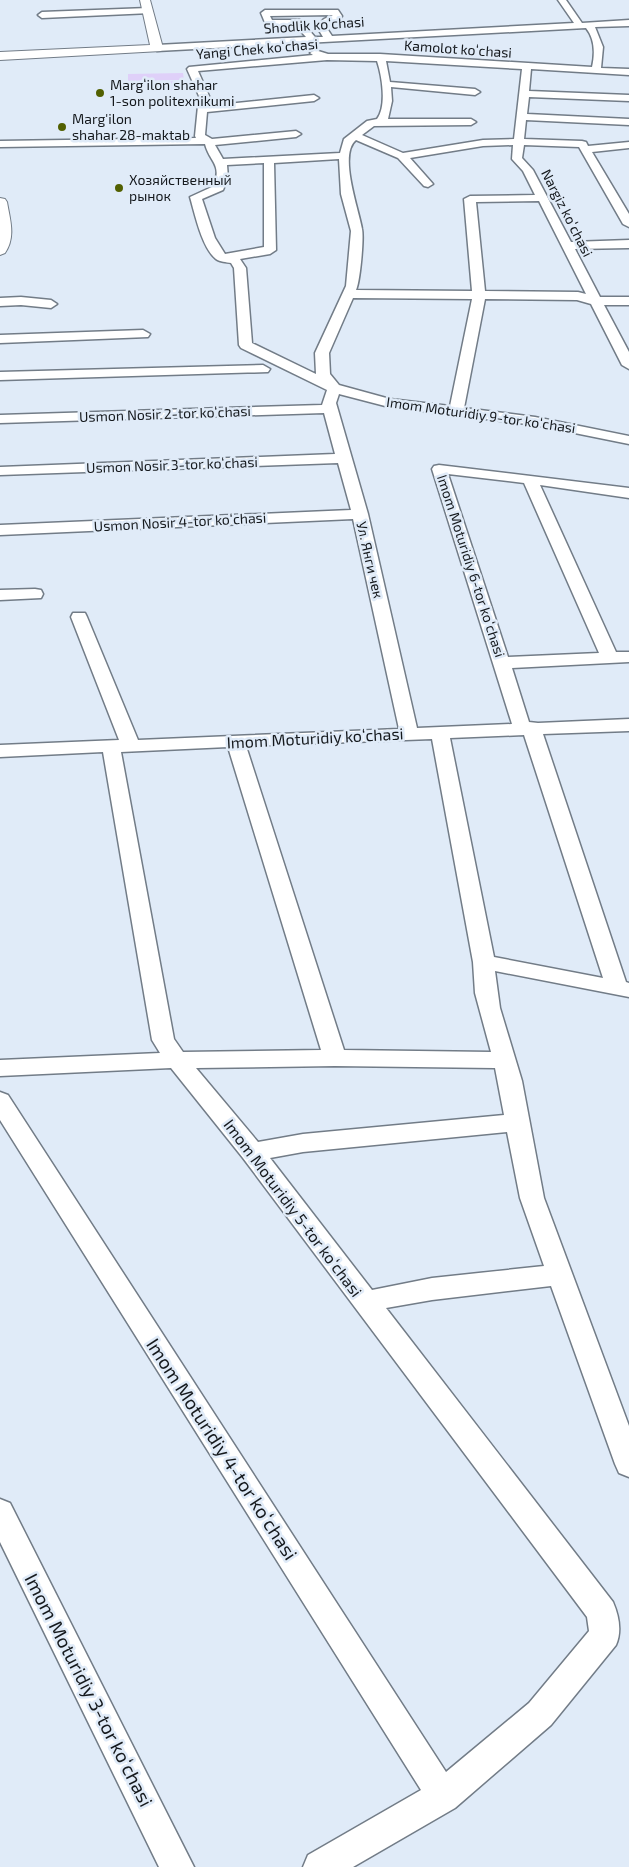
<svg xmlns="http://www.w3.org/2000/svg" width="629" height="1867" font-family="'Exo 2',sans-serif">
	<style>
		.green { fill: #dfd0f9 }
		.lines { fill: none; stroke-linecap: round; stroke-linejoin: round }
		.minor-casing { stroke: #727c87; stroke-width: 3 }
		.major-casing { stroke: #727c87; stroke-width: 2 }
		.minor { fill: #fff; fill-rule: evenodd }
		.major { fill: #fff; fill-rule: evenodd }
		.poi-dot { fill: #526001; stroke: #e0ebf8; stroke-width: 2 }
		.labels { text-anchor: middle; stroke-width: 5; stroke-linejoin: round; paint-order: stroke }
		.far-street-label { font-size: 14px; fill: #15191d; stroke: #e0ebf8 }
		.far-poi-label { font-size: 14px; fill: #15191d; stroke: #e0ebf8; text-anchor: start }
		.street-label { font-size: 16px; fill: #15191d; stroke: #e0ebf8 }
		.near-street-label { font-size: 19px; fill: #15191d; stroke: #e0ebf8 }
	</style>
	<rect width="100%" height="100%" fill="#e0ebf8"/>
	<path class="green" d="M183 73 184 80 128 81V74Z
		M180 81 181 91H152L151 82Z"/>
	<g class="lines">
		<g class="minor-casing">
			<path id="minor" d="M558 0H566L582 23 629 20V26L595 27 603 47 601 68 629 69V75L531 69 529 91 629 95V101L529 97 527 114 629 119V125L526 120 524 139 582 141 586 142 588 146 629 142V148L592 152 629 214V227L623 224 579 147 524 145 522 158 533 170 571 242 629 240V248L575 249 600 297H629V305H604L629 352V369L622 365 591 304 577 300 485 299 464 408 535 417 629 436V444L535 425 461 416 456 417 450 415 389 407 339 394 336 403 368 514 417 728 512 724 432 469 434 466 439 465 629 488V498L540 485 616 652H629V662L512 668 529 722 538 723 629 719V731L543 734 626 982 629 983V997L495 971 500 1008 522 1081 544 1198 629 1426V1477L619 1473 615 1464 551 1286 432 1300 386 1308 613 1602C619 1616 622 1631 616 1645L551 1725 455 1808 353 1867H303L308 1855 421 1790 0 1120V1092L8 1095 446 1772 529 1703 589 1631 587 1617 243 1158 171 1068 0 1076V1060L160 1053 152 1040 103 752 0 757V745L119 740 71 617 73 613H85L87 617 138 740 399 729 353 519 0 535V525L351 510 338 463 0 475V467L335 454 324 413 0 423V415L322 405 327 390 241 348 239 345 234 268 231 263C226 262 220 262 216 259 202 248 195 214 190 197L214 186C222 163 210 163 205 144L0 147V141L196 138 195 136 199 96 187 69 189 67 313 55 310 53 315 50 328 54H380L592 67C595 54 595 39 586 28L157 51 152 48 157 45 306 37 295 25H266L261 13 265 10H338L342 16 341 18 326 27 332 36 574 23ZM333 15 324 19 317 27 323 37H315L300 20H272L270 16ZM327 60 377 61C382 76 387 106 377 119L367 121 344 139 340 153 223 159 215 145 296 137 301 134 296 131 212 139 205 135 207 112 314 101 319 98 314 95 208 106 209 96 198 71ZM386 61 522 69 514 139 483 140 403 153 362 135 374 126 471 125 476 122 471 119H388L392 101 391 87 475 95 480 92 475 89 390 82ZM356 140 398 158 424 186 428 187 433 184 410 158 483 146 513 145 512 159 523 171 535 195 470 196 464 199 472 291 356 290C360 282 364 238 362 229 359 210 338 154 356 140ZM339 159 341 194 351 231 346 286 315 353 316 374 252 343 246 268 240 259 270 254 276 250 274 163ZM264 163V247L225 254 215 238 202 199 223 190 228 178 227 165ZM539 201 586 294 578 292 485 291 476 202ZM353 298 472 299 450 406 390 399 339 385 330 374 329 353ZM448 474 524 483 599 653 508 657ZM524 735 603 978 494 957 450 738ZM432 739 473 962 475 993 491 1052 344 1050 246 746ZM228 747 321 1050 183 1052 174 1039 121 752ZM335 1066 495 1068 504 1115 303 1134 258 1142 196 1068ZM507 1132 520 1198 544 1266 432 1278 372 1290 270 1158 303 1152Z
				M148 8 151 9V13L42 18 38 15 42 12Z
				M21 297 51 300 57 304 51 308 21 305 0 306V298Z
				M143 330 150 334 148 337 0 343V335Z
				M263 365 270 369 268 372 0 380V372Z
				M35 589 41 590 43 594 41 598 0 600V590Z
				M0 1499 10 1503 194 1867H159L0 1542Z"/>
		</g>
		<g class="major-casing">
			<path id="major" d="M140 0H150L163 48 161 51 0 60V52L150 45Z
				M0 198 5 199 7 202C10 220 16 237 5 253L0 255Z"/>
		</g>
		<use href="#minor" class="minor"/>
		<use href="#major" class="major"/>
	</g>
	<g class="poi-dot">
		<circle cx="100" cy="93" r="5"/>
		<circle cx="62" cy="127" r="5"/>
		<circle cx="119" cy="188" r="5"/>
	</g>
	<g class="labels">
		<g class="far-street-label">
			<text transform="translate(314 25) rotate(-4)" y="5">Shodlik koʻchasi</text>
			<text transform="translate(257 49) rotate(-5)" y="5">Yangi Chek koʻchasi</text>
			<text transform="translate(458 49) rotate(4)" y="5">Kamolot koʻchasi</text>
			<text transform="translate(567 213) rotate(63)" y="5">Nargiz koʻchasi</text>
			<text transform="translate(165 414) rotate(-2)" y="5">Usmon Nosir 2-tor koʻchasi</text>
			<text transform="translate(481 415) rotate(8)" y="5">Imom Moturidiy 9-tor koʻchasi</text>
			<text transform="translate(172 465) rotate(-2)" y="5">Usmon Nosir 3-tor koʻchasi</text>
			<text transform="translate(180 522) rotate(-3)" y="5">Usmon Nosir 4-tor koʻchasi</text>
			<text transform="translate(370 560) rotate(77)" y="5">Ул. Янги чек</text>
			<text transform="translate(471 566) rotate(72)" y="5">Imom Moturidiy 6-tor koʻchasi</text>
		</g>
		<g class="far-poi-label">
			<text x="110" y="90">Margʻilon shahar<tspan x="110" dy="16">1-son politexnikumi</tspan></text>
			<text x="72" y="124">Marg'ilon<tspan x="72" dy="16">shahar 28-maktab</tspan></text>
			<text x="129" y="185">Хозяйственный<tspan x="129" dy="16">рынок</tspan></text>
		</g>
		<g class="street-label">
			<text transform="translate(315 738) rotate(-3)" y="6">Imom Moturidiy koʻchasi</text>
			<text transform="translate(293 1208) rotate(53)" y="6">Imom Moturidiy 5-tor koʻchasi</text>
		</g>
		<g class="near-street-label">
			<text transform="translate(222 1449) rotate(57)" y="7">Imom Moturidiy 4-tor koʻchasi</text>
			<text transform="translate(89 1690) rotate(63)" y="7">Imom Moturidiy 3-tor koʻchasi</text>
		</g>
	</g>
</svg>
